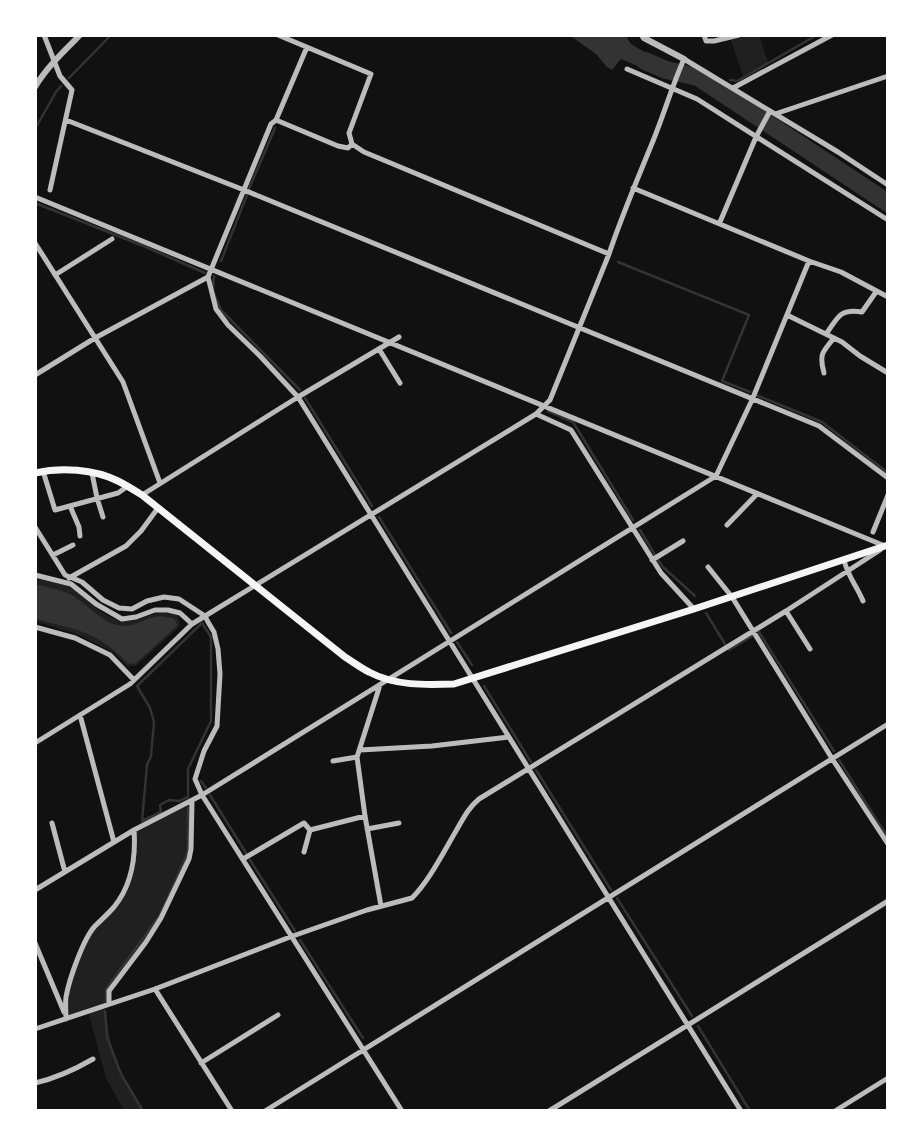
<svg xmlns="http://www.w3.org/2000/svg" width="923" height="1146" font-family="'Golos Text',sans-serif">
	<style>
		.green { fill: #202020 }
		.water { fill: #333 }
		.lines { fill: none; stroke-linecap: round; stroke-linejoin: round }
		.stream { stroke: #333; stroke-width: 2.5 }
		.river { stroke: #333; stroke-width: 18 }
		.minor { stroke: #bcbcbc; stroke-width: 5 }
		.tertiary { stroke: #bcbcbc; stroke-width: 6 }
		.secondary { stroke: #f5f5f5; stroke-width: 7 }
	</style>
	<rect width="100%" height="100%" fill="#111"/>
	<path class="green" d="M753 35H759L768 62 743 76 731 40Z
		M35 579C46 581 63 582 73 589 88 599 99 615 119 620 141 626 153 605 178 616L180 626 136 666H127L113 652 79 635 35 621Z
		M192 801 191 849 161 918 110 991 109 1004 104 1006 112 1049 121 1074 143 1111H124L106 1078 88 1011 66 1019 71 977 89 934 115 906 132 871 134 830Z"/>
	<path class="water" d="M573 35H625L631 44 668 66 665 74 645 69 621 59 612 70 607 67 596 54 572 37Z
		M35 584C47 587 61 590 72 595 87 604 100 621 117 625 132 629 141 620 154 617 161 615 167 617 175 619L177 626 135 664 127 663C115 649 100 639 83 632 68 626 50 624 35 618Z"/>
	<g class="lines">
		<path class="stream" d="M69 78 111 35
			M730 80 737 81 817 35
			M35 129 56 92 61 86
			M249 189 275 128
			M35 203 146 247 205 273
			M221 261 247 195
			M618 262 749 315 722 381 750 392
			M214 276 213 291 221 310 300 390
			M756 395 822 422 888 473
			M305 398 372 506
			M548 411 573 422 633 520
			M379 517 451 633
			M640 530 655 555
			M658 560 663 567 695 596
			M706 613 725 644
			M202 623 211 637V721L188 769V797L179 801 169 800 160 805 161 812 142 821 147 765 151 756 154 722 150 708 137 686Z
			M759 632 834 751
			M457 642 472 665
			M729 650 752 636
			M484 686 531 762
			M839 760 888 838
			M536 770 611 890
			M201 781 206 788
			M210 795 246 853
			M250 860 295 931
			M617 898 692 1016
			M300 940 363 1038
			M106 1001V989L160 915 188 852V808
			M105 1011 107 1037 121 1074 143 1111
			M698 1026 750 1111"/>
		<path class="river" d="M645 61 666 70 698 77 888 203"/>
		<path class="minor" d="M44 35 60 76 72 90 50 190
			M278 35 371 74 349 133 352 144 364 152 393 164 609 254C622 215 638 178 653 141 664 114 672 86 684 59L838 152 888 185
			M704 35 706 41H714L739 35
			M307 47 276 120 271 124 208 277 216 309 228 325 260 356 298 397 741 1111
			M627 69 697 99 888 220
			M733 88 832 35
			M775 114 888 76
			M66 120 244 190 819 426 888 478
			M276 120 338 146 348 148 352 144
			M633 188 809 261 841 272 888 297
			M35 197 885 546
			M720 222 756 137 770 111
			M35 243 123 382 160 483
			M55 275 112 239
			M787 315 842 342 860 356 888 373
			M826 334C838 318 839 308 862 312L876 292
			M379 349 400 383
			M824 373C819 355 822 352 834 338
			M35 375 95 338 208 277
			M536 414 571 430 661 573 694 609
			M43 471 55 510 118 493 128 486
			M92 473 97 498 103 517
			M142 495 298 397 399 337
			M70 506 79 527 80 536
			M727 525 757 494
			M35 527 65 575 82 582 103 600 119 608 132 609 147 601 164 597 179 599 205 616 208 622 214 632 218 649 220 674 217 726 204 751 195 779 202 795 402 1111
			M873 532 888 495
			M53 555 73 545
			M652 560 683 541
			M844 560C848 577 857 586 863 601
			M708 567 732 597 833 760 888 844
			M35 575 71 584 96 604 122 619 136 617 155 610H168L180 613 192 624
			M69 578 126 546 141 531 158 508
			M786 611 810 649
			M35 627 75 638 110 655 134 680
			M380 685 357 757 365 816 381 906
			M80 715 114 842
			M35 743 130 684 192 624 536 414 550 400 609 254
			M360 750 432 746 509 737
			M333 761 357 757
			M52 823 65 872
			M367 829 399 823
			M304 852 310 830
			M243 859 304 823 310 830 365 816
			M35 890 134 830 202 795 716 476 752 400 809 261
			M35 943 64 1012
			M155 989 232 1111
			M109 1004V991L146 942 161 918 189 859 191 849 192 801
			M66 1019C66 1012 65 1004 66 997 69 980 83 939 95 926 101 920 108 914 114 907 132 885 136 858 134 830
			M35 1029 155 989 290 937 367 910 412 898C429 881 443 853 456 831 463 819 468 808 479 799L786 611 880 550
			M201 1063 278 1015
			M35 1083C57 1078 74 1070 93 1059
			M265 1111 888 724
			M549 1111 888 901
			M835 1111 888 1078"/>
		<path class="tertiary" d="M642 35 644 38 684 59
			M35 87C47 67 64 51 80 35"/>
		<path class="secondary" d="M35 473C61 467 94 469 118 481 126 485 134 490 142 495L345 657C353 662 361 668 369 672 395 686 425 685 454 684L694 609 888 545"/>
	</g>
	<rect width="923" height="1146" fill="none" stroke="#ffffff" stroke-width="74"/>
</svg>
